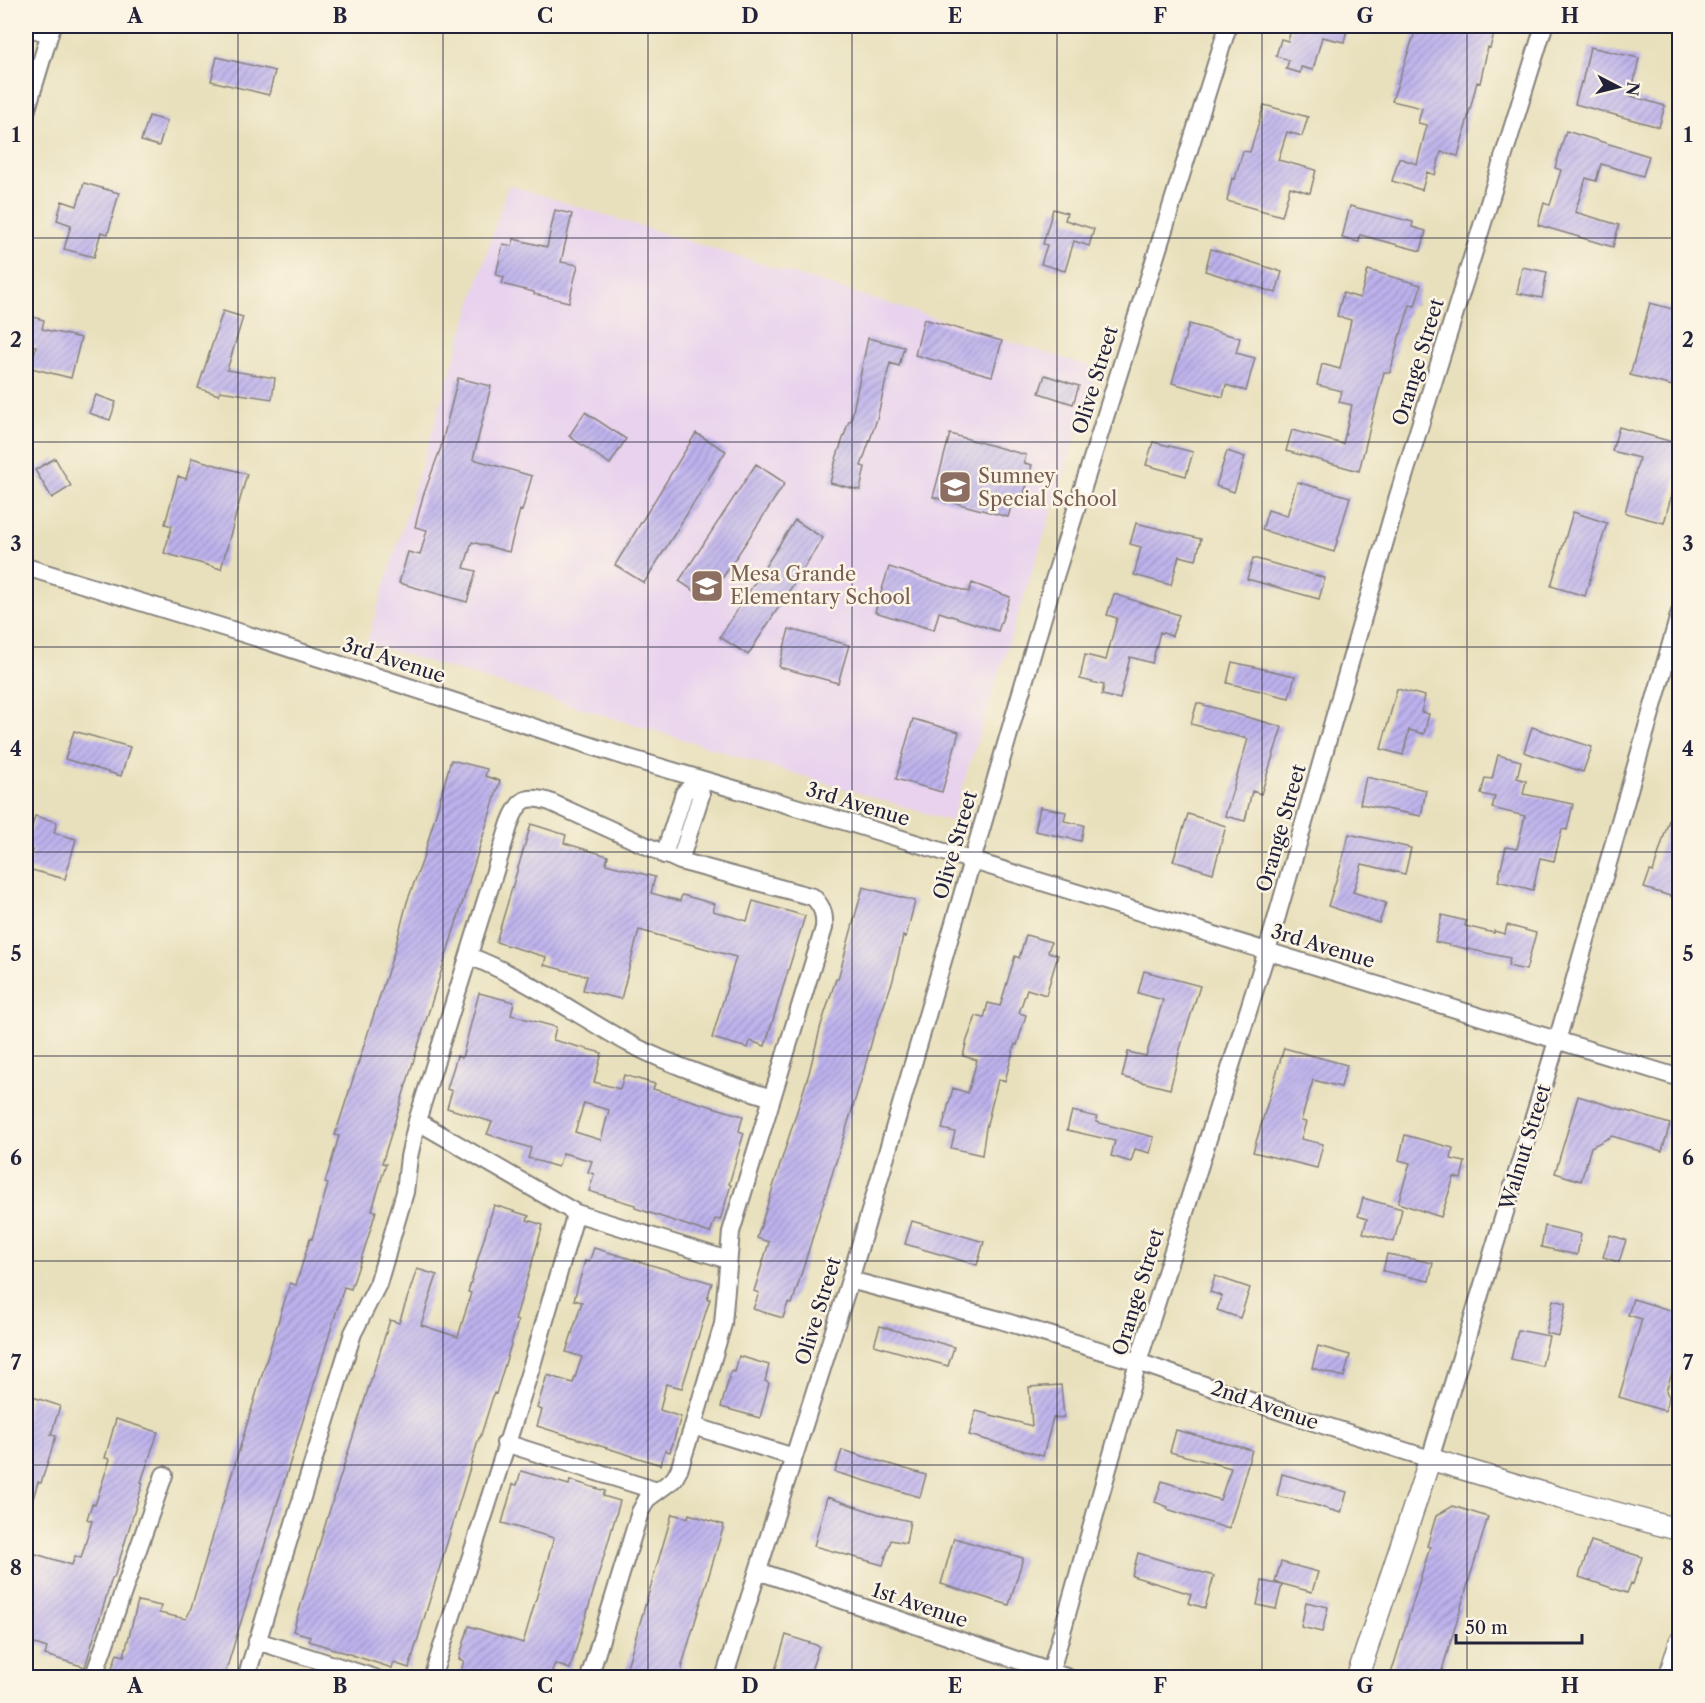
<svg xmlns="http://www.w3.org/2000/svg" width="1705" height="1703" font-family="'Libre Caslon Text',serif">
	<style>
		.built { fill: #e8d2ee }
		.building { fill: url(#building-hatch); fill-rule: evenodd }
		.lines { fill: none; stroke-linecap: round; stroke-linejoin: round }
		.minor-casing { stroke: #85817c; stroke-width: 20 }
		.major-casing { stroke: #85817c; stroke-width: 24 }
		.minor { stroke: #fff; stroke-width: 16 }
		.major { stroke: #fff; stroke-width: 21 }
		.grid { fill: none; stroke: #22223b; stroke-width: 1.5; stroke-opacity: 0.55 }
		.labels { text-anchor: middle; stroke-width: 5; stroke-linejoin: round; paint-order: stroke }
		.street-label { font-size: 20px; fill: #22223b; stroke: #fcf5e5 }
		.education-label { font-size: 20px; fill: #785e54; stroke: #fcf5e5; text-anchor: start }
		.neatline { fill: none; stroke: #22223b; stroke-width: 2 }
		.grid-label { font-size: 20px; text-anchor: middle; font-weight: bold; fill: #22223b }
	</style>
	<defs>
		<pattern id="building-hatch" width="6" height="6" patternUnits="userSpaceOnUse" patternTransform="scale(1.5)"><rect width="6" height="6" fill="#beb2ed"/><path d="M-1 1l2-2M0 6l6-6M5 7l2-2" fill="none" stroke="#9a90c1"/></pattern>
	</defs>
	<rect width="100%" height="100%" fill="#fcf5e5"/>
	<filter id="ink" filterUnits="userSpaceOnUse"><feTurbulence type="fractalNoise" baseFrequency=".0167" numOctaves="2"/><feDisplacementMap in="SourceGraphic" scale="12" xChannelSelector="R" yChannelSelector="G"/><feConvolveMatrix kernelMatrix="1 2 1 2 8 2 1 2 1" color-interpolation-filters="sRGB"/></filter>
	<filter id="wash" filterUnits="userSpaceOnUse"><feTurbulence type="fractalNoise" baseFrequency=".008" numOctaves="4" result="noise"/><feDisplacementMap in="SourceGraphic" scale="24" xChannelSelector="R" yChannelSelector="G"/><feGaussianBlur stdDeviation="1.35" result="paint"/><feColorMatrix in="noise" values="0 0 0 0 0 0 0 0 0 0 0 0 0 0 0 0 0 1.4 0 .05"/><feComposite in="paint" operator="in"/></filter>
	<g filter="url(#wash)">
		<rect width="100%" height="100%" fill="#e8e0bc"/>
		<path class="built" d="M508 185 1098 369 951 821 367 643Z"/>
		<g id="blocks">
			<path class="building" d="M1292 26H1348L1344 42 1322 37 1313 70 1301 67 1300 73 1286 69 1289 60 1276 56 1281 39 1288 41Z
				M1417 26H1496L1490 48 1488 47 1480 83 1477 82 1458 156 1441 152 1435 175 1427 172 1422 190 1392 181 1399 158 1417 164 1427 125 1418 123 1422 108 1392 101Z
				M1590 47 1639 58 1631 96 1665 106 1659 127 1575 104 1581 82 1582 83Z
				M217 57 275 71 269 95 211 81Z
				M1264 105 1308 117 1302 136 1287 132 1278 160 1316 170 1310 193 1290 187 1282 216 1227 201 1232 178 1235 179 1243 151 1250 152Z
				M149 116 167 121 159 146 141 141Z
				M1566 131 1649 156 1643 176 1601 164 1596 181 1586 178 1575 212 1619 225 1613 247 1538 225 1544 203 1550 205 1561 170 1555 168Z
				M84 183 119 193 108 234 101 232 94 257 64 249 71 225 57 220 62 201 77 206Z
				M1350 206 1413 222 1412 227 1426 231 1421 251 1360 235 1359 242 1342 238Z
				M1053 209 1067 213 1065 220 1094 229 1089 246 1074 241 1065 271 1041 264 1047 245 1043 244Z
				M555 210 572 214 561 262 578 265 569 302 534 294V292L502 284 504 277 496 275 503 244 512 246 514 239 547 247Z
				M1211 249 1282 272 1276 293 1205 271Z
				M1522 267 1547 272 1542 298 1517 293Z
				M1368 270 1421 285 1415 306 1410 305 1401 334H1400L1390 373 1384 372 1359 471 1286 451 1292 430 1343 444 1352 405 1339 402 1342 391 1317 385 1322 364 1340 369 1351 320 1337 316 1343 293 1360 298Z
				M1650 303 1680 311V388L1630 375Z
				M223 311 243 317 227 370 275 378 272 399 220 391 219 395 198 388Z
				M26 315 44 320 42 329 81 338 71 378 31 368 36 346 26 344Z
				M924 319 1002 341 992 376 915 355Z
				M1189 324 1240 338 1236 353 1255 358 1246 391 1226 385 1223 397 1172 383Z
				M868 338 904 347 899 366 890 363 877 419 861 466 865 467 860 490 830 483 836 459 849 421H851Z
				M1045 375 1079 386 1073 404 1039 393Z
				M458 378 491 386 473 459 532 476 522 511 520 510 509 552 472 542 464 568 476 571 467 602 399 583 408 552 420 555 427 530 415 527 423 496 441 447Z
				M96 395 116 402 110 420 89 413Z
				M585 412 626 439 610 464 569 436Z
				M1619 427 1680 444V463L1664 523 1625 513 1639 458 1612 451Z
				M696 433 726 451 644 583 615 565Z
				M950 434 1026 455 1024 463 1032 465 1023 499 1014 497 1008 517 933 497Z
				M1153 442 1193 452 1186 476 1146 465Z
				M1227 451 1245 457 1234 492 1216 486Z
				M55 458 71 486 52 498 35 470Z
				M192 458 247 474 221 569 164 553 172 526 165 524 178 476 186 479Z
				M756 464 785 483 708 600 679 581Z
				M1297 482 1350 497 1334 552 1262 530 1268 510 1287 516Z
				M1573 512 1607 523 1585 596 1551 586Z
				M795 520 823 538 748 655 720 637Z
				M1136 523 1201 539 1196 560 1179 556 1171 585 1134 575 1141 547 1130 544Z
				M1253 558 1325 578 1319 599 1247 579Z
				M889 567 969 592 972 583 1010 597 998 631 939 612 934 630 875 612Z
				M1114 594 1179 615 1172 636 1160 632 1152 663 1130 657 1120 699 1102 695 1104 685 1080 679 1085 655 1106 660 1117 618 1107 615Z
				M789 629 849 645 838 683 779 667Z
				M1232 662 1295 676 1289 698 1227 683Z
				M1397 689 1425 696 1421 712 1429 714 1424 734 1409 730 1403 755 1381 749Z
				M1197 703 1282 727 1261 794 1252 791 1245 821 1225 816 1248 739 1191 724Z
				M913 719 959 732 942 792 896 779Z
				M1532 727 1592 747 1583 772 1524 752Z
				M74 731 130 747 121 776 65 759Z
				M1498 755 1521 761 1517 778 1526 781 1523 794 1573 804 1567 830 1562 829 1554 861 1540 858 1533 890 1498 881 1506 847 1517 849 1525 816 1492 808 1495 797 1481 794 1485 778 1492 779Z
				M451 760 487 769 485 776 500 781 382 1163 386 1164 372 1210 376 1211 367 1241 351 1289 344 1287 224 1677H109L117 1654 124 1656 138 1601 161 1606 159 1613 186 1619 190 1611 290 1283 296 1285 310 1238 312 1239 328 1184 325 1183 339 1136 335 1135 394 952 407 902 423 859Z
				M1366 777 1426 790 1421 816 1360 804Z
				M1676 797H1680V899L1644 888 1650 871 1653 872Z
				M1040 807 1066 812 1064 821 1084 825 1081 841 1035 831Z
				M1188 814 1226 826 1213 873 1173 861Z
				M35 816 57 822 54 833 76 839 65 879 28 869 33 850 26 849Z
				M531 824 566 835 564 843 608 856 606 864 655 877 651 893 680 901 682 895 715 904 713 911 747 921 753 901 805 916 765 1046 750 1041 748 1048 712 1038 736 957 639 930 621 999 583 990 587 976 544 965 546 957 496 942Z
				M1349 834 1411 848 1405 874 1362 864 1353 892 1386 903 1379 923 1328 906 1342 861Z
				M863 887 915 901 906 937 903 936 893 980 874 1033 863 1074 792 1304 788 1303 783 1318 753 1309 759 1293 754 1291 769 1242 757 1238 809 1073 821 1025 836 979H838Z
				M1442 915 1466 921 1465 926 1494 933V931L1505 934 1507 925 1536 933 1526 970 1508 966 1510 958 1435 942Z
				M1026 935 1051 942 1048 952 1058 955 1046 995 1027 989 1019 1013 1026 1015 1017 1045 1015 1044 1005 1081 998 1080 986 1128 982 1155 951 1148 955 1132 942 1129 953 1088 968 1093 977 1060 963 1056 967 1040 976 1016 984 1018 988 1003 1000 1006 1015 956 1019 958Z
				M1144 971 1200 986 1180 1049 1170 1089 1122 1077 1128 1052 1146 1056 1163 1000 1138 993Z
				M479 993 514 1002 511 1015 556 1027 553 1040 602 1053 594 1082 620 1089 624 1075 655 1084 653 1089 743 1116 739 1131 744 1133 729 1184 731 1185 720 1220 715 1219 710 1233 635 1208V1205L589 1191 594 1174 588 1172 592 1161 563 1153 558 1167 528 1158 531 1148 487 1134 492 1122 447 1108 452 1091 447 1089 457 1056 462 1058ZM584 1103 609 1110 601 1140 575 1132Z
				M1284 1048 1347 1065 1341 1087 1313 1080 1301 1121 1306 1122 1301 1139 1323 1144 1317 1168 1253 1152Z
				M1578 1096 1670 1124 1662 1151 1612 1136 1591 1147 1581 1181 1555 1173Z
				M1072 1111 1097 1117 1096 1122 1154 1137 1150 1153 1135 1149 1131 1162 1111 1156 1115 1141 1067 1130Z
				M1405 1135 1453 1148 1451 1159 1465 1162 1461 1179 1454 1177 1441 1217 1398 1203 1410 1163 1399 1160Z
				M1363 1198 1402 1209 1394 1242 1363 1233 1367 1219 1358 1216Z
				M494 1205 529 1216 527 1220 543 1225 515 1320 518 1321 496 1394 494 1393 480 1438H479L409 1668 394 1663 392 1668 309 1641 310 1636 293 1631 330 1509 390 1320 399 1323 417 1269 437 1275 421 1325 458 1337 471 1293 468 1292Z
				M912 1221 984 1242 977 1265 905 1244Z
				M1545 1226 1581 1234 1577 1255 1541 1247Z
				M1610 1235 1626 1240 1619 1262 1603 1257Z
				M594 1248 712 1283 707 1299H710L682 1388 666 1384 660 1410 681 1417 670 1452 665 1450 661 1465 537 1426 542 1410 537 1408 547 1375 573 1383 582 1357 566 1352 582 1302 574 1300 585 1261 589 1262Z
				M1387 1254 1433 1263 1429 1281 1383 1271Z
				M1215 1276 1250 1288 1240 1318 1217 1310 1222 1296 1210 1292Z
				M1633 1299 1680 1313V1349L1666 1391 1669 1397 1665 1411 1619 1397 1642 1319 1628 1315Z
				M1553 1300 1566 1303 1559 1336 1546 1333Z
				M880 1326 954 1347 948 1366 874 1345Z
				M1518 1330 1549 1336 1542 1366 1511 1359Z
				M1318 1346 1350 1355 1344 1377 1312 1368Z
				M739 1356 769 1365 765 1381 769 1383 760 1418 721 1407 731 1371 735 1372Z
				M1061 1385 1064 1417 1053 1418 1043 1456 969 1435 976 1411 1032 1426 1029 1387Z
				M30 1396 60 1406 51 1435 56 1436 50 1455 41 1483 38 1482 29 1512H26V1412Z
				M116 1419 158 1432 141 1482 143 1483 121 1555 114 1578H112L85 1667 45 1655 47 1648 26 1641V1599L32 1580H26V1551L72 1565 75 1556 81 1558 92 1521 87 1519 92 1504 95 1505 110 1459 105 1458Z
				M1176 1430 1252 1450 1229 1529 1167 1509 1168 1507 1155 1502 1162 1481 1220 1500 1231 1468 1170 1452Z
				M842 1450 926 1475 920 1497 835 1472Z
				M521 1471 569 1485 570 1480 605 1491 603 1496 620 1501 607 1546 570 1669 555 1664 549 1677H459L464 1661 459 1659 469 1626 523 1643 544 1572 554 1538 502 1523 513 1484 517 1485Z
				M1282 1474 1347 1492 1341 1513 1305 1502 1277 1496Z
				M827 1497 878 1514 910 1521 906 1543 891 1540 883 1565 814 1546Z
				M1453 1506 1488 1517 1440 1677H1390L1430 1547 1427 1546 1436 1516Z
				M672 1514 688 1518 689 1514 724 1525 682 1665H683L680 1677H624Z
				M954 1538 1023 1558 1009 1605 941 1584Z
				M1591 1541 1642 1557 1633 1584 1631 1583 1627 1593 1579 1577Z
				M1138 1553 1214 1576 1205 1608 1188 1603 1191 1594 1132 1576Z
				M1281 1562 1318 1572 1312 1592 1275 1582Z
				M1262 1581 1282 1585 1276 1609 1257 1605Z
				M1306 1602 1328 1607 1322 1632 1301 1627Z
				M786 1635 819 1646 809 1677H773Z"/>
		</g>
	</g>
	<g filter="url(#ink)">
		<use href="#blocks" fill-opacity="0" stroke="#85817c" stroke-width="1.5"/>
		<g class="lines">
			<g class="minor-casing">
				<path id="minor" d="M26 27 50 34
					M26 112 52 26
					M26 567 245 634 629 758 850 823 1680 1078
					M664 855 684 793 699 779
					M680 861 701 795 699 779
					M469 956C527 978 576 1015 630 1044 675 1067 724 1083 772 1098
					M417 1121 576 1213 728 1260
					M850 1280 1000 1320 1138 1362 1285 1413 1430 1459 1557 1041 1680 612
					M693 1426 794 1457
					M505 1443 657 1491
					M758 1571 1069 1678
					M257 1641 375 1678
					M93 1678 164 1475
					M246 1678 353 1333 378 1284 405 1192 409 1157 417 1121 510 823C519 799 526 794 550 802L680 861 813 897C823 907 825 915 824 928L731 1232 723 1324 693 1426 679 1470 674 1479 647 1499 640 1512 589 1678
					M432 1678 532 1365 576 1213
					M724 1678 850 1280 1052 586 1228 26
					M1049 1678 1138 1362 1267 951 1398 496 1544 26"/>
			</g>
			<g class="major-casing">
				<path id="major" d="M1357 1678 1430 1459 1560 1498 1680 1530
					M1669 1678 1680 1642"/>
			</g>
			<use href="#minor" class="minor"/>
			<use href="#major" class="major"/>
		</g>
	</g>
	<path class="grid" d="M238 26V1678M443 26V1678M648 26V1678M852 26V1678M1057 26V1678M1262 26V1678M1467 26V1678M26 238H1680M26 442H1680M26 647H1680M26 852H1680M26 1056H1680M26 1261H1680M26 1465H1680"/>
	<defs>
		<g id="school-square" transform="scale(1.725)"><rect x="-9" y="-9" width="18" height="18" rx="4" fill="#8d6e63" stroke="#fcf5e5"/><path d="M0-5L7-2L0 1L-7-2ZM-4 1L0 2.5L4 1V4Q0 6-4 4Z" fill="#fff"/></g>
	</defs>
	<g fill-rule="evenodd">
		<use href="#school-square" x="955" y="487"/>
		<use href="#school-square" x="707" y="586"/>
	</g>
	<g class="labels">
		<g class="street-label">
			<text transform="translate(1418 362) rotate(-73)" y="7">Orange Street</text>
			<text transform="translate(1095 380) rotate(-73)" y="7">Olive Street</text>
			<text transform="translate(394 660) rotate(18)" y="7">3rd Avenue</text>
			<text transform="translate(858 804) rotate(17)" y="7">3rd Avenue</text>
			<text transform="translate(1281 828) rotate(-74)" y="7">Orange Street</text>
			<text transform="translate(955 845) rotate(-74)" y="7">Olive Street</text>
			<text transform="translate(1323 946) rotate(17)" y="7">3rd Avenue</text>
			<text transform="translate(1525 1147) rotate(-73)" y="7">Walnut Street</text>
			<text transform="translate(1138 1292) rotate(-73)" y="7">Orange Street</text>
			<text transform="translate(818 1311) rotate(-73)" y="7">Olive Street</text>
			<text transform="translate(1265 1405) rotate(19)" y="7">2nd Avenue</text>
			<text transform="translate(920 1605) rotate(19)" y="7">1st Avenue</text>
		</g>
		<g class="education-label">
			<text x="978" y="483">Sumney<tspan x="978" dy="23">Special School</tspan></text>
			<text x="730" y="581">Mesa Grande<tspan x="730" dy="23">Elementary School</tspan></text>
		</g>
	</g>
	<rect width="1705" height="1703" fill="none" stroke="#fcf5e5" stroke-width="66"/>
	<g transform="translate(1618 87) rotate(97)" stroke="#fcf5e5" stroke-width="4.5" paint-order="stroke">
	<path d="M0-4.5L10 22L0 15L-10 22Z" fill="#22223b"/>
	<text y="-9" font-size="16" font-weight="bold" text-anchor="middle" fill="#22223b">N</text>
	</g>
	<path d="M1456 1634v9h126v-9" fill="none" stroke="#22223b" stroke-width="3"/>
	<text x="1465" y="1634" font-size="18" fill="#22223b" stroke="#fcf5e5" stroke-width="4.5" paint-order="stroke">50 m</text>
	<rect x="33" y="33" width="1639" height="1637" class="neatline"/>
	<g class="grid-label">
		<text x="135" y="23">A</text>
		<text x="340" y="23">B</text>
		<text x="545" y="23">C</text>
		<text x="750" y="23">D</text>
		<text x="955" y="23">E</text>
		<text x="1160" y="23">F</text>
		<text x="1365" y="23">G</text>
		<text x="1570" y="23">H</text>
		<text x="16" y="142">1</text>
		<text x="1688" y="142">1</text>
		<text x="16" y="347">2</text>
		<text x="1688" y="347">2</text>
		<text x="16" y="551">3</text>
		<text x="1688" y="551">3</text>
		<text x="16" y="756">4</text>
		<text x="1688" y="756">4</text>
		<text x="16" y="961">5</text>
		<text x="1688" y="961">5</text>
		<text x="16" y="1165">6</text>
		<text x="1688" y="1165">6</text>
		<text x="16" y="1370">7</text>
		<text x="1688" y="1370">7</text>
		<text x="16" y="1575">8</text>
		<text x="1688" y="1575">8</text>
		<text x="135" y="1693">A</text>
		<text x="340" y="1693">B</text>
		<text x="545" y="1693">C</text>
		<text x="750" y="1693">D</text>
		<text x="955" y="1693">E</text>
		<text x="1160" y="1693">F</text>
		<text x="1365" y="1693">G</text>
		<text x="1570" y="1693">H</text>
	</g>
</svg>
